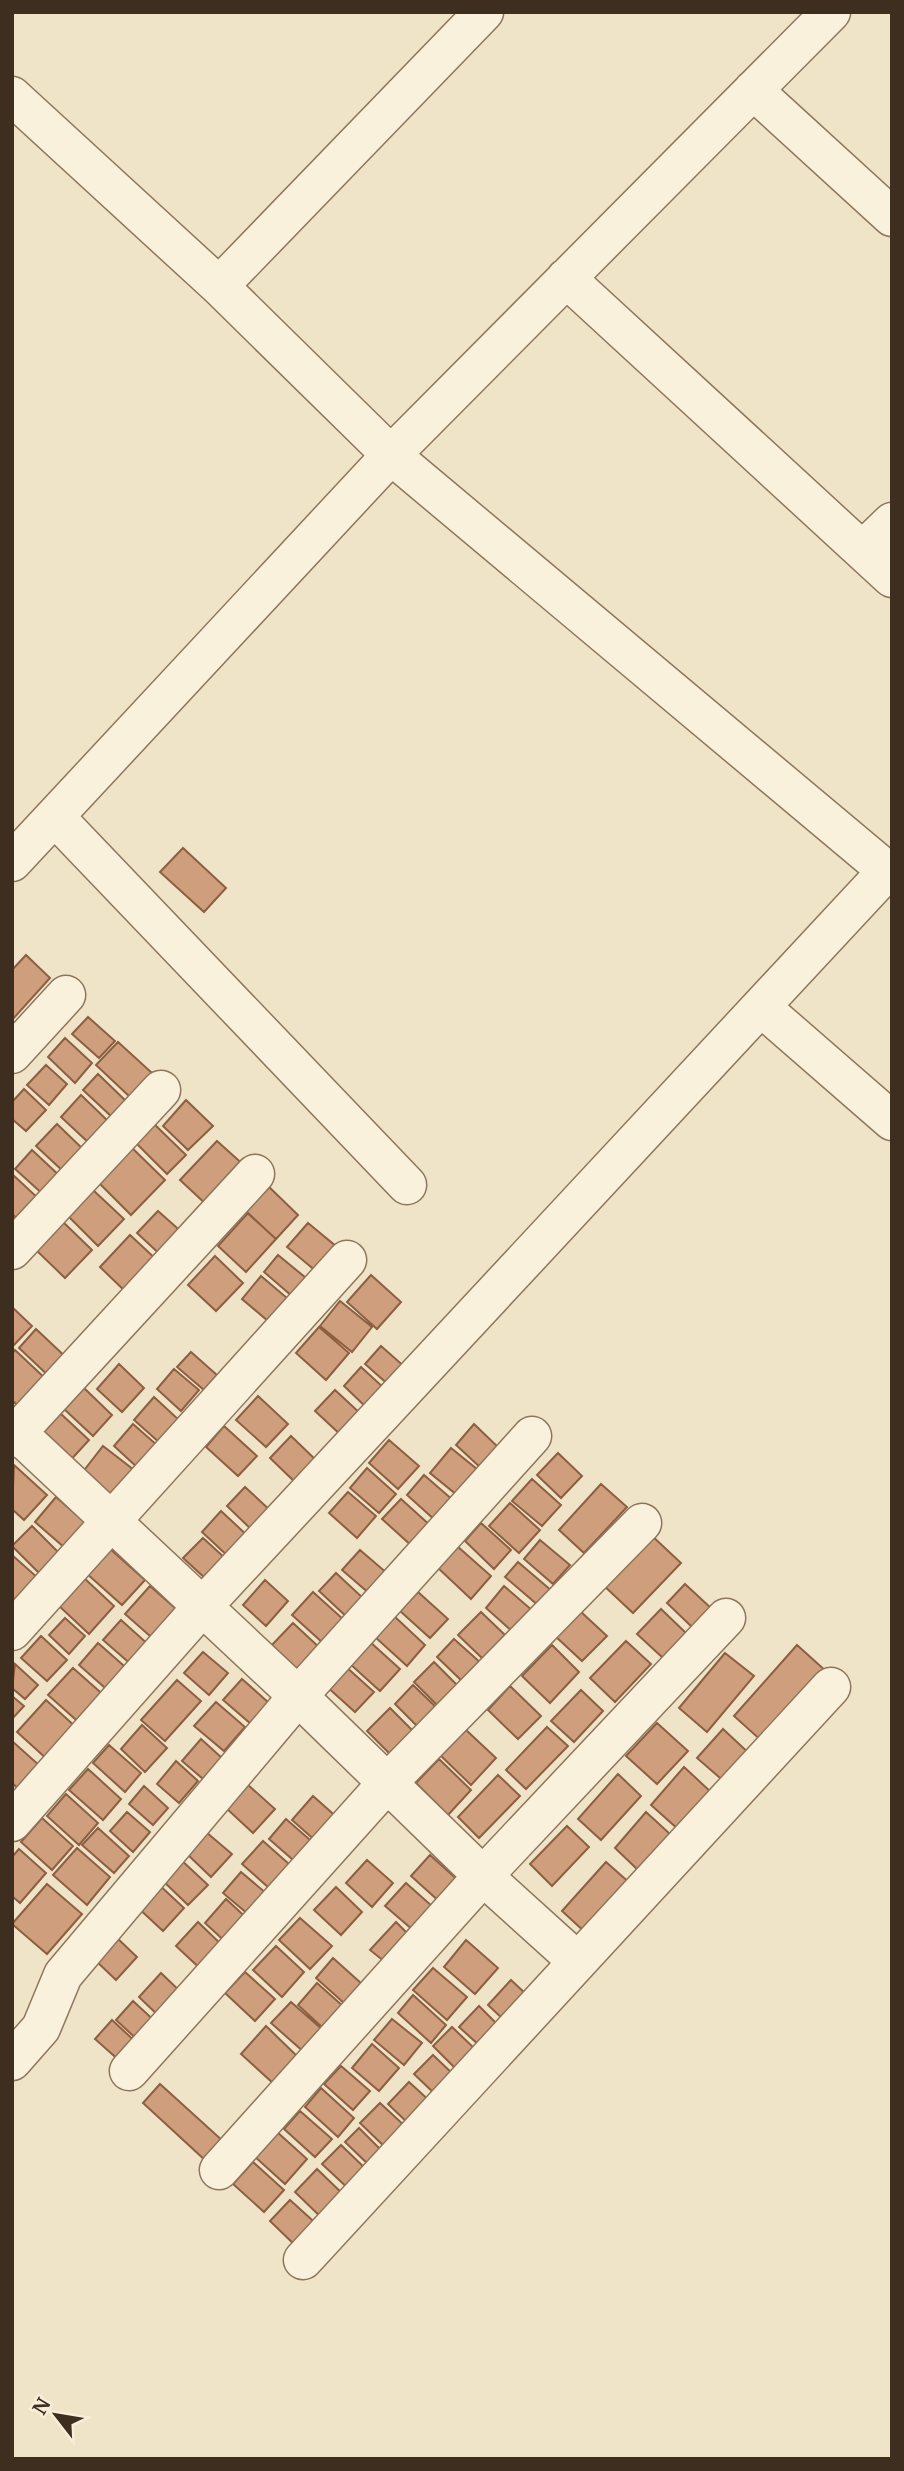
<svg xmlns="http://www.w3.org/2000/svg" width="904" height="2471" font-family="Merriweather,serif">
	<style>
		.building { fill: #cf9f7d; stroke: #8d5f41; stroke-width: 2 }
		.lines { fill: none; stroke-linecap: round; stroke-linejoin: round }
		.minor-casing { stroke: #8d765c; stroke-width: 41 }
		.minor { stroke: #faf1dc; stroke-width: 38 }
	</style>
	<rect width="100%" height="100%" fill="#f0e4c8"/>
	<path class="building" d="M183 848 226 888 204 912 160 872Z
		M26 955 50 978 12 1020V970Z
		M88 1017 115 1041 99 1058 72 1034Z
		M65 1038 92 1063 75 1083 48 1057Z
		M118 1042 152 1073 130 1097 96 1065Z
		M46 1065 67 1084 49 1105 27 1085Z
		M98 1074 127 1102 112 1117 83 1090Z
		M24 1089 46 1110 26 1131 12 1119V1102Z
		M81 1095 109 1122 89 1143 61 1117Z
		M186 1100 213 1126 188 1150 163 1126Z
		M151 1121 186 1155 167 1174 133 1140Z
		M57 1124 85 1151 65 1173 36 1146Z
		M217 1141 246 1167 209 1207 180 1180Z
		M128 1144 165 1180 131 1215 95 1179Z
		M32 1150 62 1178 45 1196 15 1169Z
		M12 1174 40 1200 21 1222 12 1214Z
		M266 1184 298 1215 276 1239 243 1209Z
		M93 1190 124 1219 98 1246 68 1216Z
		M158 1211 185 1235 164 1258 137 1233Z
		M248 1213 276 1239 246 1272 218 1246Z
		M62 1221 92 1250 65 1278 35 1249Z
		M308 1223 337 1247 317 1272 287 1247Z
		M130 1235 158 1261 128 1294 100 1267Z
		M278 1255 306 1278 292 1296 264 1272Z
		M215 1256 243 1283 216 1311 188 1285Z
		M371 1275 401 1302 377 1329 347 1302Z
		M261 1276 287 1298 268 1321 242 1299Z
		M340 1301 372 1327 352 1352 320 1326Z
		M12 1307 32 1326 13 1346 12 1345Z
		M319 1327 349 1353 326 1380 296 1353Z
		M36 1329 71 1362 53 1380 19 1348Z
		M381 1346 406 1368 390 1386 365 1364Z
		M15 1350 48 1381 22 1410 12 1400V1354Z
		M191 1352 217 1375 204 1390 177 1367Z
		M119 1364 144 1388 122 1412 97 1389Z
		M361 1367 385 1389 367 1408 344 1386Z
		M174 1369 199 1390 181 1411 157 1389Z
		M84 1388 112 1415 93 1436 64 1409Z
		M335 1390 362 1415 342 1436 315 1411Z
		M258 1396 288 1424 266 1447 236 1420Z
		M154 1397 180 1421 160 1443 134 1420Z
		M60 1413 89 1440 67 1464 37 1437Z
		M133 1424 158 1446 138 1468 114 1446Z
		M474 1424 500 1449 482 1469 456 1445Z
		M224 1426 257 1456 238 1476 206 1447Z
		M291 1436 318 1462 297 1484 270 1458Z
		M389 1440 419 1466 398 1489 369 1463Z
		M103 1446 134 1470 112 1498 82 1473Z
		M451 1448 478 1470 457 1495 430 1473Z
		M558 1453 582 1476 561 1498 537 1475Z
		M14 1465 47 1495 24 1520 12 1509Z
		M367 1468 396 1494 379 1513 350 1488Z
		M424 1475 454 1501 436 1521 407 1495Z
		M532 1479 561 1505 542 1526 512 1501Z
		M601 1484 627 1507 584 1553 559 1530Z
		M245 1487 272 1512 254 1532 227 1506Z
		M348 1492 376 1516 357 1538 329 1513Z
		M56 1497 86 1523 65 1548 35 1522Z
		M401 1499 432 1527 413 1547 382 1519Z
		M510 1503 540 1530 519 1553 489 1526Z
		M221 1511 250 1538 231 1559 202 1532Z
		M481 1523 511 1550 494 1569 465 1541Z
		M32 1526 59 1553 39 1573 12 1546Z
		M650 1534 681 1563 633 1613 602 1584Z
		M203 1538 226 1559 206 1579 183 1558Z
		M540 1540 570 1565 553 1584 524 1559Z
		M457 1546 491 1576 471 1599 438 1568Z
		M109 1548 145 1580 122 1605 86 1573Z
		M360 1550 388 1574 370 1594 342 1570Z
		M12 1555 39 1579 18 1602 12 1597Z
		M518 1562 552 1591 539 1606 505 1577Z
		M336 1573 365 1600 348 1618 319 1591Z
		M83 1577 114 1606 89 1634 58 1605Z
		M265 1580 288 1601 266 1626 243 1605Z
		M685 1584 712 1609 693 1628 667 1603Z
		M150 1586 183 1615 158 1643 125 1614Z
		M504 1586 533 1611 514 1633 486 1608Z
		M313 1592 344 1620 323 1643 292 1615Z
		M418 1592 448 1619 430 1638 400 1611Z
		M661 1609 686 1633 663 1658 637 1634Z
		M580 1611 607 1636 582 1661 555 1636Z
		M481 1612 505 1635 483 1659 458 1635Z
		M394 1616 425 1645 407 1666 375 1637Z
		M65 1618 85 1636 69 1654 49 1635Z
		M121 1620 150 1646 133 1666 103 1640Z
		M293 1623 321 1649 298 1673 270 1647Z
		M41 1636 67 1660 47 1681 21 1658Z
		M454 1639 482 1664 464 1683 437 1657Z
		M369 1641 400 1669 380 1691 349 1663Z
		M626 1641 651 1664 615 1702 590 1678Z
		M98 1643 131 1672 112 1694 79 1665Z
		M552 1645 579 1672 550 1703 522 1676Z
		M797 1645 827 1672 764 1743 734 1716Z
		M203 1652 228 1673 209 1695 184 1673Z
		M725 1653 754 1676 707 1732 679 1708Z
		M434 1662 460 1688 440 1708 414 1682Z
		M15 1664 38 1685 25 1699 12 1688Z
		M344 1665 374 1692 355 1712 325 1685Z
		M73 1668 107 1698 83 1726 48 1695Z
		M242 1679 269 1703 251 1724 223 1700Z
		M177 1680 201 1701 165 1741 141 1720Z
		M413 1685 441 1712 422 1731 395 1704Z
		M510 1686 541 1716 518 1739 488 1710Z
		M581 1690 603 1711 574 1742 551 1721Z
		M12 1696 24 1706 12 1719Z
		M46 1700 77 1728 48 1760 17 1732Z
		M216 1702 245 1727 224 1751 194 1726Z
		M390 1708 419 1737 396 1760 367 1731Z
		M657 1723 688 1751 657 1784 626 1756Z
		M142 1725 167 1748 145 1772 121 1749Z
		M547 1727 568 1746 526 1789 506 1770Z
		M465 1729 496 1758 471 1785 440 1755Z
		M723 1729 752 1756 727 1784 697 1758Z
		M201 1739 222 1758 203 1779 182 1761Z
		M12 1741 40 1766 20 1790 12 1783Z
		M109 1745 141 1773 125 1792 93 1763Z
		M439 1759 471 1790 448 1815 416 1783Z
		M176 1761 198 1781 179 1803 157 1784Z
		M684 1767 712 1793 679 1830 651 1805Z
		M88 1769 121 1799 103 1820 69 1790Z
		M618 1774 641 1796 601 1840 578 1819Z
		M498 1775 520 1796 479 1838 458 1817Z
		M247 1784 275 1809 253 1833 226 1808Z
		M144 1786 168 1808 153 1825 129 1804Z
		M66 1794 98 1823 79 1845 47 1816Z
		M313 1796 339 1819 318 1843 292 1820Z
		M127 1812 150 1832 133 1852 110 1831Z
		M646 1812 670 1834 638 1870 615 1848Z
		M42 1818 73 1846 52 1870 21 1842Z
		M286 1819 317 1846 300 1866 269 1839Z
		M567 1826 589 1847 552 1886 530 1864Z
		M98 1828 129 1856 114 1873 82 1845Z
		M206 1832 232 1854 211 1877 186 1853Z
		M263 1841 298 1872 277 1895 242 1864Z
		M77 1848 110 1877 87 1905 53 1875Z
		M19 1849 46 1873 20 1903 12 1896V1857Z
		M430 1855 460 1882 441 1903 411 1876Z
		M179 1858 208 1885 188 1905 161 1879Z
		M367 1860 393 1883 372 1907 346 1883Z
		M606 1862 631 1884 587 1934 562 1911Z
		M241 1872 273 1899 255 1920 223 1893Z
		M156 1882 184 1908 163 1931 135 1905Z
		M406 1883 433 1907 413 1930 385 1906Z
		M47 1884 82 1914 47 1954 12 1924Z
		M336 1887 362 1912 341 1935 314 1910Z
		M226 1899 252 1923 230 1946 205 1923Z
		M300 1918 332 1946 310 1969 279 1940Z
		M198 1922 227 1950 206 1974 176 1946Z
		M396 1922 409 1935 385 1962 370 1950Z
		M115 1936 137 1957 116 1980 93 1958Z
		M466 1940 498 1968 475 1994 444 1967Z
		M276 1946 304 1972 282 1997 253 1970Z
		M333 1958 362 1984 344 2003 316 1978Z
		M433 1968 467 1997 447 2020 413 1990Z
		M245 1972 275 1999 255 2021 225 1993Z
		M161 1973 185 1996 163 2020 139 1997Z
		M511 1980 527 1995 504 2020 488 2005Z
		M317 1983 344 2007 324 2029 298 2005Z
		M413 1995 446 2025 431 2043 398 2013Z
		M133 2001 158 2024 141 2043 116 2020Z
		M291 2002 324 2031 305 2053 271 2023Z
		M479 2006 498 2025 479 2045 459 2027Z
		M392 2019 422 2043 404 2065 374 2040Z
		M112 2020 138 2044 121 2062 95 2039Z
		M266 2026 298 2057 274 2084 241 2054Z
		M452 2027 475 2049 456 2069 433 2046Z
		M372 2044 399 2068 379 2091 352 2068Z
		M433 2055 454 2075 436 2095 414 2074Z
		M341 2066 370 2091 353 2110 324 2084Z
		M409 2082 432 2103 411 2126 388 2104Z
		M160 2084 224 2142 206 2161 143 2103Z
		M321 2088 354 2118 338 2137 305 2107Z
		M380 2103 407 2128 387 2149 360 2123Z
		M300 2111 332 2139 315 2157 284 2129Z
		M359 2128 384 2153 371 2167 345 2142Z
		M276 2131 307 2159 285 2184 254 2156Z
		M341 2145 369 2172 351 2191 322 2164Z
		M253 2162 284 2190 264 2212 233 2184Z
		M317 2169 347 2198 325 2221 295 2192Z
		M290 2200 321 2228 300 2250 270 2221Z"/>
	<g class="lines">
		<g class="minor-casing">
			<path id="minor" d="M753 90 892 217
				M12 96 219 286 391 455 892 875
				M566 278 892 578
				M219 286 484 12
				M863 550 892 522
				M55 817 407 1185
				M12 862 391 455 831 12
				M761 1007 892 1121
				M12 1054 66 995
				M12 1250 161 1090
				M12 1428 298 1696 483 1876 577 1961
				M12 1438 255 1174
				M12 1631 347 1260
				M12 1822 202 1607 887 871
				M12 2061 41 2028 63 1975 298 1696 532 1436
				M129 2071 388 1782 642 1523
				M219 2170 483 1876 726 1618
				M303 2260 831 1687"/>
		</g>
		<use href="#minor" class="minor"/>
	</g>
	<rect width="904" height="2471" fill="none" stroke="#3d2e20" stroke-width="28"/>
	<g transform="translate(56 2415) rotate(301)" stroke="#f7eed8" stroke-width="5" paint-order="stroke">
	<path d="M0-5L12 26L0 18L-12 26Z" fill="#3d2e20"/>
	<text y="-10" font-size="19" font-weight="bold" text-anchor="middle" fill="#3d2e20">N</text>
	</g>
</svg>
